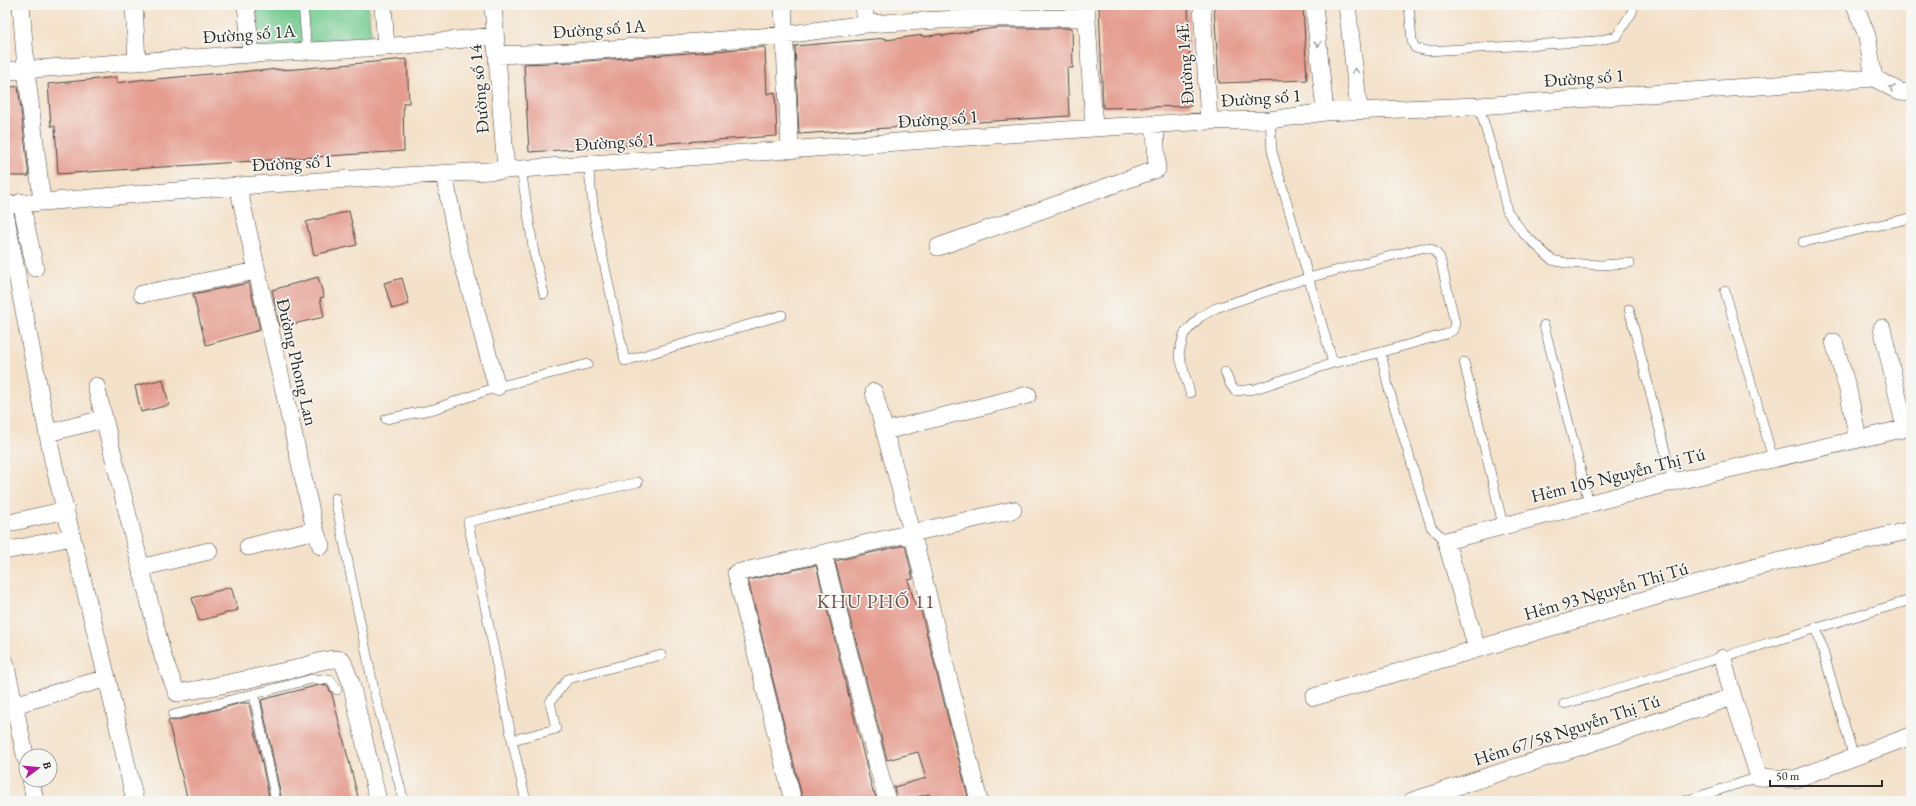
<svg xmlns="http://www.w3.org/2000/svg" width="1916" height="806" font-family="'EB Garamond',serif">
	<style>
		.green { fill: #73cb90; stroke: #4f7b5e }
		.building { fill: #e59d90 }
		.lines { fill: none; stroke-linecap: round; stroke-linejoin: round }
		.service-casing { stroke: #494643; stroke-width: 10 }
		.minor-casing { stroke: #494643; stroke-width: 18 }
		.service { stroke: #fff; stroke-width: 9 }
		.minor { stroke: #fff; stroke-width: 17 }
		.oneway { stroke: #a0a0a0 }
		.labels { text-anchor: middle; stroke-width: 3.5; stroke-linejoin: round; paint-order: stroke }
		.street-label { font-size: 18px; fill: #2b2b2b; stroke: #f6f6f2 }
		.neighbourhood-label { font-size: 19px; letter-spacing: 1px; fill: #6c534e; stroke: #f6f6f2 }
	</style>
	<rect width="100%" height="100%" fill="#f6f6f2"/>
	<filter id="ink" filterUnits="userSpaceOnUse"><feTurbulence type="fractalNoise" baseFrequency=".025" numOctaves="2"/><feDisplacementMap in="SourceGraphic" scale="8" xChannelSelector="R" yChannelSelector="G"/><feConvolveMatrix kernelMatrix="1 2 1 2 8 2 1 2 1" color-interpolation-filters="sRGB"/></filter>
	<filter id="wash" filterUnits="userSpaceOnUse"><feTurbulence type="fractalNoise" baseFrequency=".012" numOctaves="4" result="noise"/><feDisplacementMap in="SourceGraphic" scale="16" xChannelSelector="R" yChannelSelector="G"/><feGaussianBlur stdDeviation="0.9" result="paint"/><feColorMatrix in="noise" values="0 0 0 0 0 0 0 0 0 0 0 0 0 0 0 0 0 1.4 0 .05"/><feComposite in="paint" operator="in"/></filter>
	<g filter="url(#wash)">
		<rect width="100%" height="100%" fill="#f4e1c9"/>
		<path class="green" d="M251 5H368L371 35 363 39 260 48 254 37Z"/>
		<g id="blocks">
			<path class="building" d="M1040 5H1069V8H1041Z
				M1099 5H1188L1191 106 1103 108Z
				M1214 5H1303L1307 80 1219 83Z
				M995 28H1072L1073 68H1067L1069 116 799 134 795 46 886 38V40L923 35V37L942 34V36Z
				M765 47 767 94 775 92 777 136 529 152 524 64 575 62Z
				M407 59 409 103H403L404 151 58 174 55 126H51L48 84 117 77V83L146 79V80L221 73V74L259 70V71L278 69V70L296 69Z
				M18 86 29 176H5V88Z
				M349 211 357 245 314 255 306 222Z
				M318 277 324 297 320 298 324 317 280 327 272 290Z
				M402 278 409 304 392 309 384 283Z
				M249 283 260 330 206 345 193 294Z
				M163 379 169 405 141 412 135 386Z
				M905 545 913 579 908 580 915 604 919 603 969 801H931L929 794 897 801 894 787 926 778 918 752 887 760 835 561Z
				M816 565 873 792H874L877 801H803L748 580Z
				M231 587 238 610 199 621 192 598Z
				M319 685 327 686 332 694 359 801H282L261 700Z
				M241 703H249L270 801H188L168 720 174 721Z"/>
		</g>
	</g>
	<g filter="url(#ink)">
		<use href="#blocks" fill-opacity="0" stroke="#494643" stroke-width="1"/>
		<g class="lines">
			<g class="service-casing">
				<path id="service" d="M303 5 307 51
					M1409 5 1412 41 1415 48 1427 51 1598 41 1617 36 1632 12 1634 5
					M1479 106 1497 167 1507 211 1524 234 1552 260 1566 263 1601 265 1630 263
					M1270 120 1272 151 1333 363
					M588 164 595 221 625 361 782 315
					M521 169 534 253 544 294
					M1803 242 1911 218
					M1725 291 1773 459
					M1629 309 1673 482
					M1544 325 1589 503
					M1381 352 1388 386 1431 527 1446 541
					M1464 362 1503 525
					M1190 393 1179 354 1184 334 1200 317 1216 308 1308 278 1421 248C1430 247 1435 250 1440 258L1455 323 1453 330 1446 334 1378 353 1333 363 1255 389 1235 391 1230 384 1225 372
					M386 419 434 409 497 387 588 364
					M335 498 375 695 404 801
					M1816 627 1854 758
					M254 695 276 801
					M1564 704C1680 671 1795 634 1911 600
					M173 715 312 679 330 680 337 690
					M512 740 556 729 550 702 568 679 661 655
					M526 801 512 740 468 522 638 482
					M1685 801 1759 777"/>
			</g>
			<g class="minor-casing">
				<path id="minor" d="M21 5 26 69 42 201
					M134 5 137 62
					M246 5 251 54
					M383 5 386 47
					M493 5 506 170
					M783 5 790 149
					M864 5 866 24
					M1086 5 1094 128
					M1202 5 1209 121
					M1314 5 1325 112
					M1347 5 1359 110
					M1855 5 1867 36 1874 78
					M497 55 574 52 784 35 866 24 977 18H1087
					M5 71 251 54 386 47 495 36
					M1874 78 1900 92 1911 93
					M444 174 458 246 497 387
					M238 186 315 530 321 546
					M21 202 35 268
					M5 205 238 186 521 169 1094 128 1209 121 1270 120 1325 112 1479 106 1874 78
					M5 213 53 461 107 678 135 801
					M938 247 1157 169 1155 124
					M142 294 256 271
					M1882 328 1905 428
					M1834 342 1848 390 1858 439
					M96 386 163 657 177 693C217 687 256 677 295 669 310 665 327 657 342 660L351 683 378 801
					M874 392 912 532 979 801
					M885 431 1028 395
					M48 433 103 419
					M5 524 66 510
					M248 547 315 530
					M5 551 72 537
					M823 554 887 801
					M140 568 209 551
					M1477 649 1446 541 1660 485 1911 427
					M1723 658 1733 697 1759 777 1795 779 1911 736
					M5 662 26 759
					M1314 697 1756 567 1911 530
					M14 705 107 678
					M31 780 35 801
					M793 801 736 573 1013 510
					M1412 801 1733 697"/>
			</g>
			<use href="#service" class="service"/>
			<use href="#minor" class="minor"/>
		</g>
		<defs><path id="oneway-chevron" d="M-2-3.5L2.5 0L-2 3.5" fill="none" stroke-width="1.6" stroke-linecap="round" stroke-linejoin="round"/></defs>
		<g class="oneway">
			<use href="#oneway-chevron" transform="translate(1318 44) rotate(84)"/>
			<use href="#oneway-chevron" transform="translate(1355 71) rotate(-97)"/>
			<use href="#oneway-chevron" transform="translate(1892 88) rotate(-150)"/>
		</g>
	</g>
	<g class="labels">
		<g class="street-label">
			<text transform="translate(599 29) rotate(-4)" y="6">Đường số 1A</text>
			<text transform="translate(249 34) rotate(-4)" y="6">Đường số 1A</text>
			<text transform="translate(1185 64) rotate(-94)" y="6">Đường 14E</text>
			<text transform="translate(1584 78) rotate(-4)" y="6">Đường số 1</text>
			<text transform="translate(479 89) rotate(-95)" y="6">Đường số 14</text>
			<text transform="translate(1261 98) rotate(-4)" y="6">Đường số 1</text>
			<text transform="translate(938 119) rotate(-4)" y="6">Đường số 1</text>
			<text transform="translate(615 142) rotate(-4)" y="6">Đường số 1</text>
			<text transform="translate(292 163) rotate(-3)" y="6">Đường số 1</text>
			<text transform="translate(297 362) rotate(77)" y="6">Đường Phong Lan</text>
			<text transform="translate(1618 475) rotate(-14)" y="6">Hẻm 105 Nguyễn Thị Tú</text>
			<text transform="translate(1606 591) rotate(-16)" y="6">Hẻm 93 Nguyễn Thị Tú</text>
			<text transform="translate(1567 730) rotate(-18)" y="6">Hẻm 67/58 Nguyễn Thị Tú</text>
		</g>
		<g class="neighbourhood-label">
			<text x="876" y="608">KHU PHỐ 11</text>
		</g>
	</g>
	<rect width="1916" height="806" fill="none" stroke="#f6f6f2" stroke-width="20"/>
	<g transform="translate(38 768) rotate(74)"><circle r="19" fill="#f6f6f2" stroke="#a5a5a2"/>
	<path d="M0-3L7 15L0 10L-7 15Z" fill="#b5179e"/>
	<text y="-6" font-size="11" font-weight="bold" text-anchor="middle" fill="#2b2b2b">B</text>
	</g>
	<path d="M1770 780v6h112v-6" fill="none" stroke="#2b2b2b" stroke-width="2"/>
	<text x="1776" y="780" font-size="12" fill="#2b2b2b" stroke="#f6f6f2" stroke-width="3" paint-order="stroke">50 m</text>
</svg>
